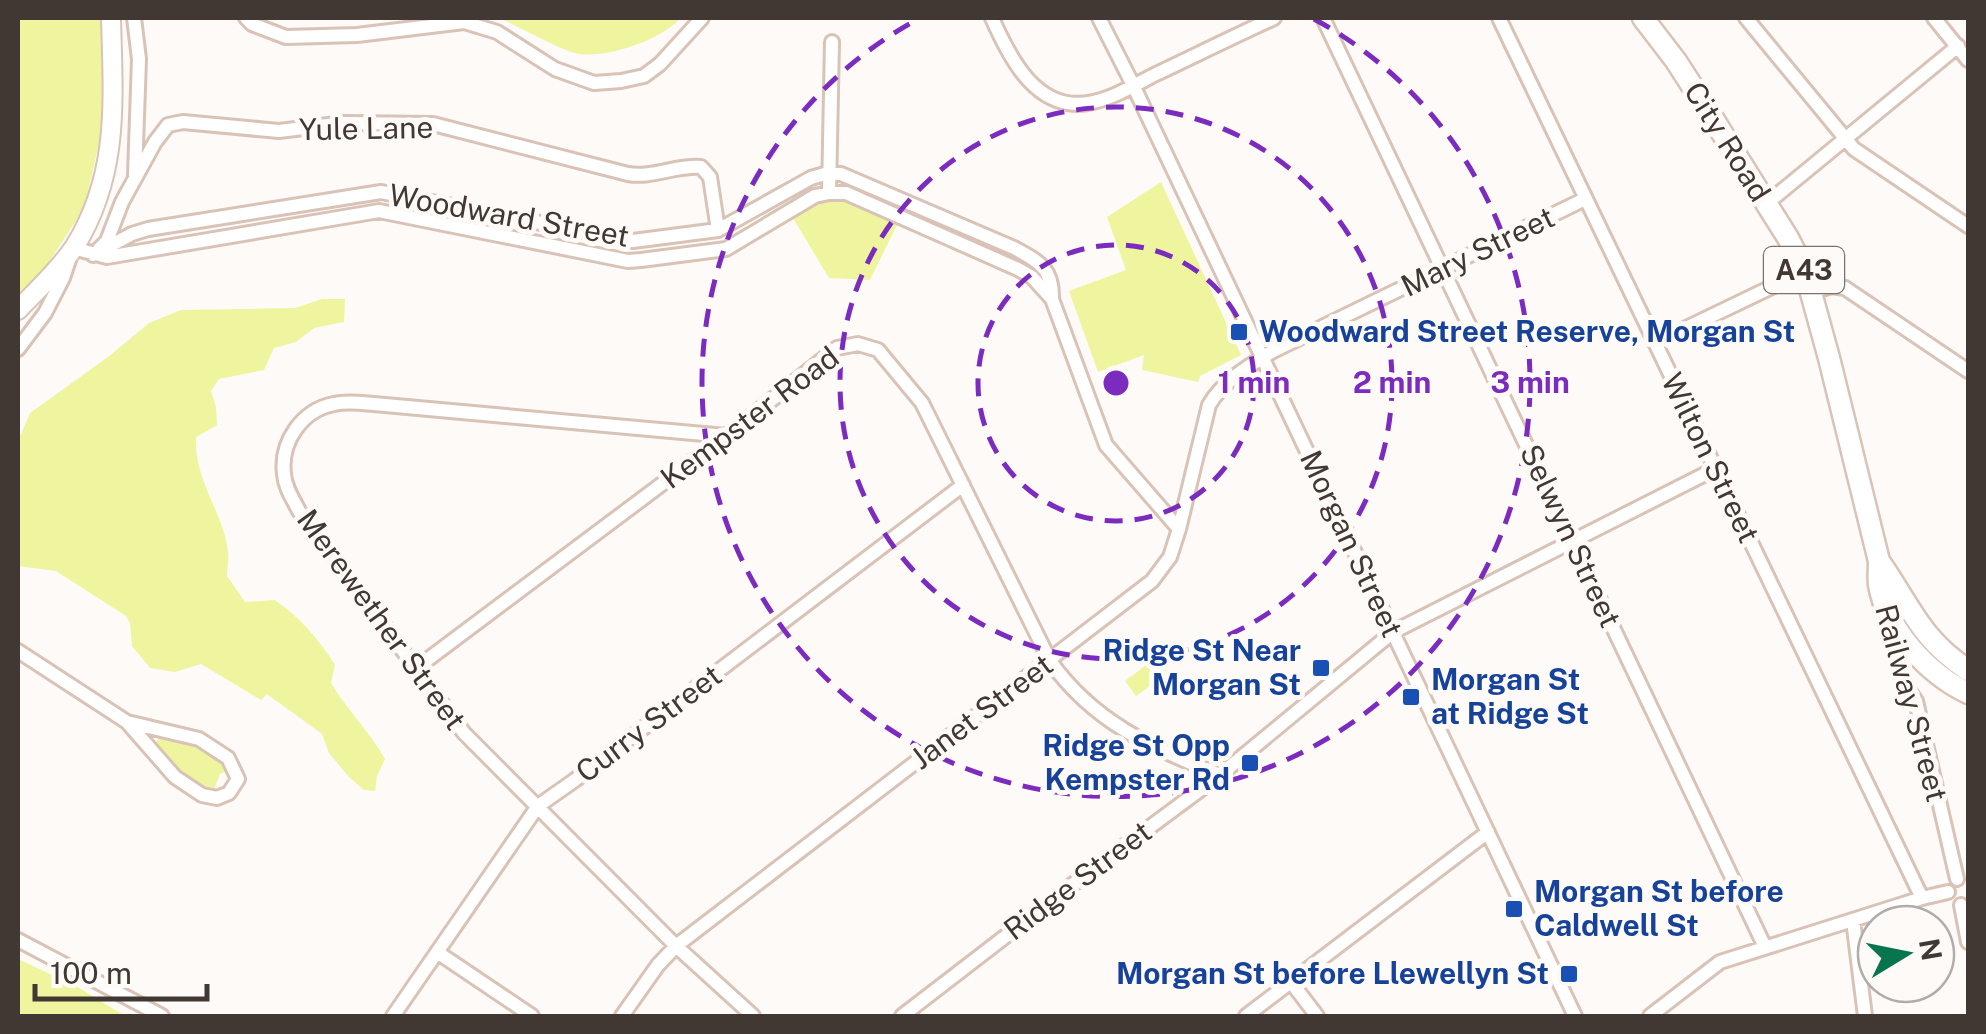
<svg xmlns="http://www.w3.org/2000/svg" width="1986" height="1034" font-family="'Public Sans',sans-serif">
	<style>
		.green { fill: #eef59e }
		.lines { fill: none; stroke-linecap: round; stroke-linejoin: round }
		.minor-casing { stroke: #d9c3b7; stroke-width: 18 }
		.major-casing { stroke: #d9c3b7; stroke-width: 22 }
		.highway-casing { stroke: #d9c3b7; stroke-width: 25 }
		.minor { stroke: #fff; stroke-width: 12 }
		.major { stroke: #fff; stroke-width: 18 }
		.highway { stroke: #fff; stroke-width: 20 }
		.ring { fill: none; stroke: #7b2cbf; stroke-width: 5; stroke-dasharray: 18 12 }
		.transit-dot { fill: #1a4fb4; stroke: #fefaf7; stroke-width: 4 }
		.labels { text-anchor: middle; stroke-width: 10; stroke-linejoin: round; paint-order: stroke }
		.shield { fill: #fefaf7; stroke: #7a726e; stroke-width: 2.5 }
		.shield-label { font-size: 28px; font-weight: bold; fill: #413833 }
		.street-label { font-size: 30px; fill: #413833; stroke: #fefaf7 }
		.transit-label { font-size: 30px; font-weight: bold; fill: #164399; stroke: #fefaf7; text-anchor: start }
		.centre { fill: #7b2cbf; stroke: #fefaf7; stroke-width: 5 }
		.ring-label { font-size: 30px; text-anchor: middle; font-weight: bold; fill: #7b2cbf; stroke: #fefaf7; stroke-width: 10; stroke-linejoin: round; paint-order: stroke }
	</style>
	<rect width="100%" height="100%" fill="#fefaf7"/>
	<path class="green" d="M18 18H101L104 119 85 207 43 271 18 296Z
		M499 18H681C661 40 608 58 579 54 563 52 516 25 499 18Z
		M1161 182 1241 355 1200 376 1198 382 1142 370 1144 355 1098 372 1069 291 1126 270 1107 217Z
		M840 200 897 225 870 280 829 278 793 218 823 201Z
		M322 299H345L344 322 314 328 296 342 274 348 264 370 219 379 211 391 216 407 217 425 196 437C194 482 223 510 228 552 229 559 227 568 227 576L245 602 275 600C300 618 319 639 335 665L331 683C347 710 370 732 385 759L377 776 375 791 364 790 349 777 329 753 322 734 267 694 261 700 201 664 175 672 150 668 132 646 130 623 126 616 56 571 18 566V441L30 413 108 357 149 323 181 310 295 308Z
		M1158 656 1170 672 1136 696 1125 681Z
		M161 736C192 741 203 746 228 765L227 771 220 774 215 787 217 793 206 792 175 770 154 744Z
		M18 959 76 986 125 1016H18Z"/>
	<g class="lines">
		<g class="minor-casing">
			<path id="minor" d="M134 18 139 59 135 175
				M246 18 252 24 286 37 357 35 464 22 497 32 555 69 594 83 621 81 644 76 660 64 702 18
				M992 18C1010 59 1038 115 1093 102 1116 97 1136 84 1156 74 1196 55 1235 36 1274 18
				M1099 18 1133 85 1575 1016
				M1323 18 1765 947
				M1499 18 1922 898
				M1746 18 1854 149 1968 226
				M1934 18 1968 60
				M829 193 832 42
				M1766 204 1958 46
				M99 249 107 241 122 202 155 142 168 125 183 122 279 131 345 123 433 124 628 174C653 178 676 165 701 167L710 177 718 230
				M93 255 132 234 148 229 381 192 633 241 718 230 811 178 828 173 841 174 1014 248C1038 261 1053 268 1052 299L1106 445 1179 529
				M1811 292 1832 286 1845 288 1968 371
				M1655 343 1805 271
				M18 349 45 313 63 278 73 248 107 257 379 211 628 261 641 260 726 249 815 196 829 193H846L1018 269 1032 277 1052 299
				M726 436 374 404C361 403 347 401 334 404 302 410 280 442 284 474 285 488 293 499 299 511L464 733 676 946 753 1016
				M1889 627 1903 682 1916 701 1957 879
				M18 651 127 722 175 777 202 795 217 798 229 793 238 779 228 758 199 739 127 722
				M415 669 726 436 837 348 858 344 878 350 922 403 1050 661C1093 722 1152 748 1220 775
				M1961 905 1968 942
				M1853 920 1865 1016
				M18 940 162 1016
				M437 952 532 1016
				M1291 982 1317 1016
				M393 1016 538 806 575 780 963 485
				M622 1016 658 965 676 946 1152 581 1170 557 1179 529 1209 405C1223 381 1250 365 1273 351L1585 199
				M902 1016 1080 879 1220 775 1393 632 1715 469
				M1246 1016 1488 832
				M1650 1016 1720 962 1922 898 1948 892"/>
		</g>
		<g class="major-casing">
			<path id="major" d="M18 310C37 290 60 269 75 246 120 173 113 99 111 18"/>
		</g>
		<g class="highway-casing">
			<path id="highway" d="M1643 18 1676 61 1712 117 1788 238 1805 271 1829 358 1879 561C1879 569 1878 578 1879 585 1887 630 1928 674 1968 693
				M1879 561C1910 605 1920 639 1968 670"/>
		</g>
		<use href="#minor" class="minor"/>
		<use href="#major" class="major"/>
		<use href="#highway" class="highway"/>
	</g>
	<g class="ring">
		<circle cx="1116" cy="383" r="138"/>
		<circle cx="1116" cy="383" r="276"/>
		<path d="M1314 19A414 414 0 1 1 918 19"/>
	</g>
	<g class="transit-dot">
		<rect x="1229" y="322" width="20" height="20" rx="5"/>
		<rect x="1311" y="658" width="20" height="20" rx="5"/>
		<rect x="1401" y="687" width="20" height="20" rx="5"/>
		<rect x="1240" y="753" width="20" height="20" rx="5"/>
		<rect x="1504" y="899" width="20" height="20" rx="5"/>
		<rect x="1559" y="964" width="20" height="20" rx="5"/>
	</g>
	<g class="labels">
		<rect class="shield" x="1764" y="247" width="80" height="46" rx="8"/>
		<g class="shield-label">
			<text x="1804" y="280">A43</text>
		</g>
		<g class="street-label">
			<text transform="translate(366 129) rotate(-1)" y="10">Yule Lane</text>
			<text transform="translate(1727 142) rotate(58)" y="10">City Road</text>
			<text transform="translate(509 216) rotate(10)" y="10">Woodward Street</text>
			<text transform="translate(1478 252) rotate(-26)" y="10">Mary Street</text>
			<text transform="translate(750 418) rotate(-37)" y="10">Kempster Road</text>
			<text transform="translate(1710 458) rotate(64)" y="10">Wilton Street</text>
			<text transform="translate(1570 536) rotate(65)" y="10">Selwyn Street</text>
			<text transform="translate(1351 544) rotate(65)" y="10">Morgan Street</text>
			<text transform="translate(381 620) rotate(54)" y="10">Merewether Street</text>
			<text transform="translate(1911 703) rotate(75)" y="10">Railway Street</text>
			<text transform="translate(982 712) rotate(-37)" y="10">Janet Street</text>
			<text transform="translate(649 724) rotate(-37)" y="10">Curry Street</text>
			<text transform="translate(1078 881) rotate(-37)" y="10">Ridge Street</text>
		</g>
		<g class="transit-label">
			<text x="1259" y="342">Woodward Street Reserve, Morgan St</text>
			<text x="1301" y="661" text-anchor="end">Ridge St Near<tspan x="1301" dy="34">Morgan St</tspan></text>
			<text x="1431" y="690">Morgan St<tspan x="1431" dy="34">at Ridge St</tspan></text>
			<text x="1230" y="756" text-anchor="end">Ridge St Opp<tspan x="1230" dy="34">Kempster Rd</tspan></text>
			<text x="1534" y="902">Morgan St before<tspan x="1534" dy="34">Caldwell St</tspan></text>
			<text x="1549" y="984" text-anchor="end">Morgan St before Llewellyn St</text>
		</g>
	</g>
	<circle cx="1116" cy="383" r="15" class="centre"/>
	<g class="ring-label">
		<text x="1254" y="393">1 min</text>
		<text x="1392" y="393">2 min</text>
		<text x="1530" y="393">3 min</text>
	</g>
	<rect width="1986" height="1034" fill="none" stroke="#413833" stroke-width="40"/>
	<g transform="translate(1906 954) rotate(80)"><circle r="48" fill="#fefaf7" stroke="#b2aca9" stroke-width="2.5"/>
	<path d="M0-8L18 38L0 25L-18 38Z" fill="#09754e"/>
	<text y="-15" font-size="28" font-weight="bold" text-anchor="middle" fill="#413833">N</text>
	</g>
	<path d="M35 984v15h172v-15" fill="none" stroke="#413833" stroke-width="5"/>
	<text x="50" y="984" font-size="30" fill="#413833" stroke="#fefaf7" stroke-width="8" paint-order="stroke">100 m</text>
</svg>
